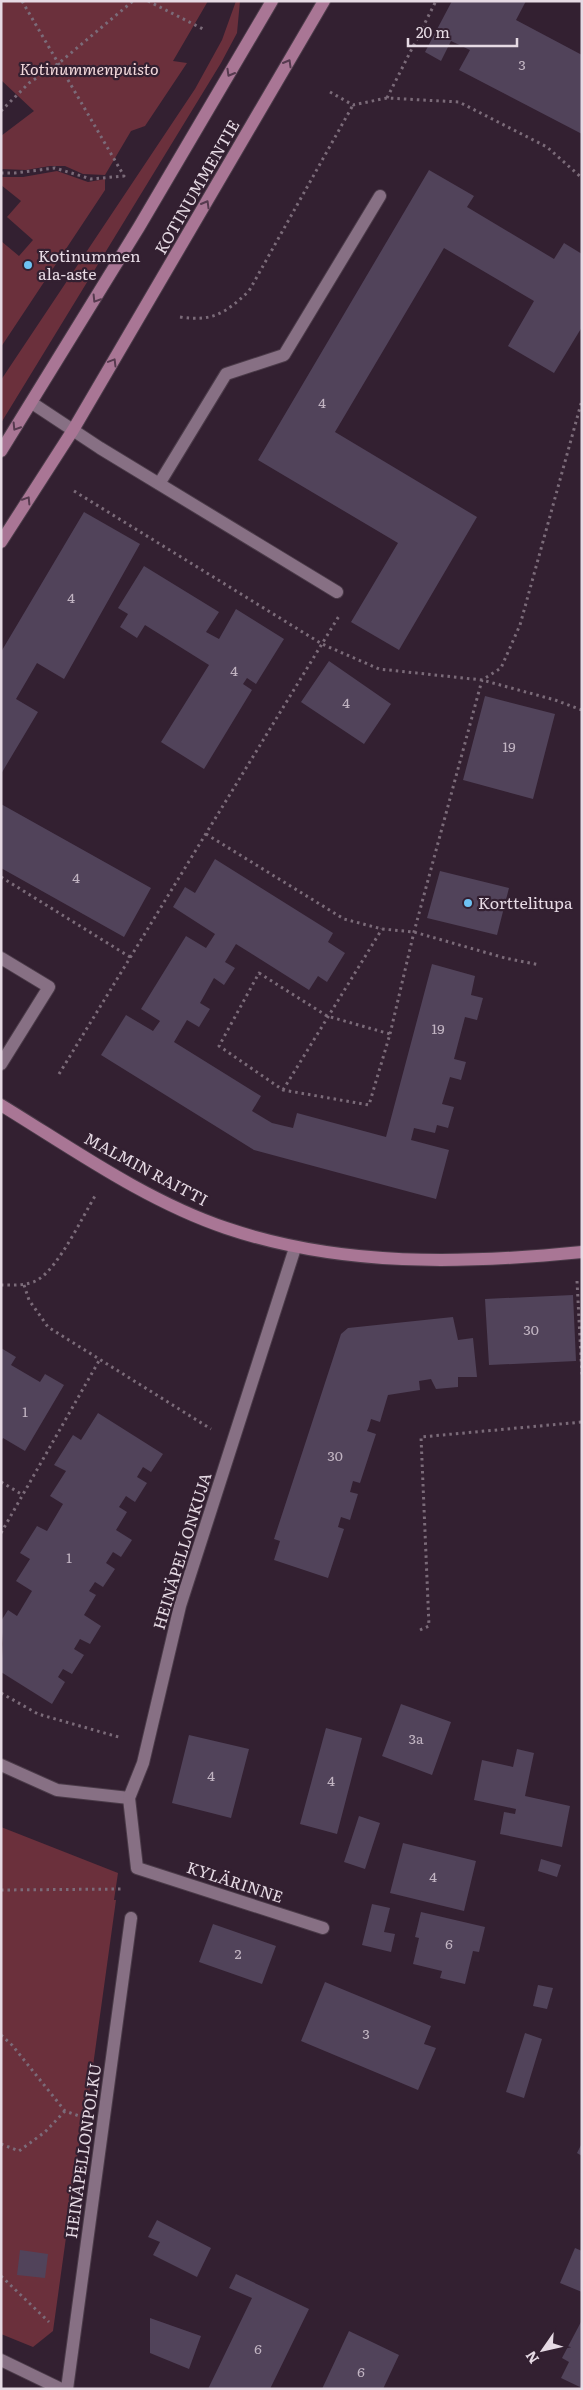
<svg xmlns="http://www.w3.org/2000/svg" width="583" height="2390" font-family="Literata,serif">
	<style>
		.green { fill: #6b303c }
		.building { fill: #51435a }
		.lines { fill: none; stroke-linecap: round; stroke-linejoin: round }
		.lane-casing { stroke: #4b3b49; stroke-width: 14 }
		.street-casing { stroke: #4b3b49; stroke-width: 14 }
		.secondary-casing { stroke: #4b3b49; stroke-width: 14 }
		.path { stroke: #7b6b79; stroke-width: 3; stroke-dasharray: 2.5 4; stroke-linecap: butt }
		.lane { stroke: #877084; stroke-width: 12 }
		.street { stroke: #877084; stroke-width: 12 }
		.secondary { stroke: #a97695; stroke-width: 12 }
		.oneway { stroke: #563a4f }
		.poi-dot { fill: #6ec2f3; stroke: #332031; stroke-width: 2 }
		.labels { text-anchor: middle; stroke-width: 4.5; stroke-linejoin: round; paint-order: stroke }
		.number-label { font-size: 14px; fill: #c1b4c2 }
		.park-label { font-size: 16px; font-style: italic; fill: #f2d8db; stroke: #332031 }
		.street-label { font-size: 16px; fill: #e6dae4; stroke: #332031 }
		.poi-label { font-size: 16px; fill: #e6dae4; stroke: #332031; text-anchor: start }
	</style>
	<rect width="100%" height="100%" fill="#332031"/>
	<path class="green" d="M1 1H208L173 61 187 63 145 126 131 131 105 175 83 174 65 166H50L26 170 1 169V136L34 111 1 80Z
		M236 1H240L237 33 221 63 1 423V380L195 89 222 40Z
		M57 171 88 182 105 179V190L1 347V241L19 256 33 240 7 217 21 201 1 185V177H23Z
		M1 1827 118 1873 114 1900H116L88 2102 85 2101 53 2331 33 2347 1 2334Z"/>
	<path class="building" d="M452 1H526L516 20 582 55V134L459 70 470 50 451 41 441 61 425 52Z
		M429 170 474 196 467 207 554 259 564 243 582 254V327L554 373 508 346 534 301 444 248 335 432 477 517 399 650 351 622 398 543 258 460Z
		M84 512 140 544 64 679 37 663 16 699 38 712 1 774V652Z
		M144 566 219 612 206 632 219 639 236 609 284 639 256 684 247 678 243 684 252 690 204 769 161 742 209 665 145 625 137 638 120 627 128 614 118 608Z
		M329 661 391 704 364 744 301 702Z
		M485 696 555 714 533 799 463 780Z
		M1 804 151 888 124 937 1 868Z
		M215 859 333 933 328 942 345 953 327 982 318 976 309 990 236 944 225 962 235 968 224 985 214 978 200 1003 210 1009 199 1027 187 1020 174 1042 261 1096 252 1111 272 1123 293 1128 297 1113 386 1137 432 964 475 976 471 995 483 998 477 1020 465 1017 454 1059 466 1062 461 1080 450 1077 442 1104 454 1107 448 1128 437 1125 435 1133 414 1128 411 1140 449 1150 436 1199 254 1150 101 1055 126 1015 153 1031 160 1021 141 1009 186 936 206 948 215 934 173 907 185 887 195 893Z
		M440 871 509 888 497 935 427 918Z
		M573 1295 576 1361 489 1365 485 1299Z
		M453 1317 458 1340 473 1338 477 1377H458V1387L436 1389 431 1379 419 1381 420 1390 388 1395 380 1422 371 1419 369 1426 367 1431 376 1434 360 1483 353 1481 350 1492 358 1494 350 1520 341 1517 338 1527 344 1529 328 1578 274 1560 280 1541 274 1539 341 1334 348 1328Z
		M1 1348 16 1357 11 1365 40 1382 45 1374 64 1385 25 1451 3 1438 1 1441Z
		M98 1413 163 1454 151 1472 143 1467 137 1477 147 1483 135 1502 126 1496 119 1507 127 1512 116 1530 132 1540 121 1557 113 1552 106 1563 115 1569 103 1587 95 1582 89 1591 96 1595 84 1615 101 1626 90 1644 80 1639 74 1649 84 1655 72 1674 63 1669 58 1677 65 1682 52 1704 1 1672 3 1644 1 1621 8 1610 17 1616 32 1591 16 1581 30 1559 20 1553 37 1526 47 1531 63 1504 50 1496 66 1471 54 1465 73 1435 81 1440Z
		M401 1704 451 1722 432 1775 382 1756Z
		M326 1728 362 1738 337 1834 300 1824Z
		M189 1735 249 1749 231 1818 172 1803Z
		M517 1749 534 1753 525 1796 570 1806 562 1847 500 1834 504 1812 515 1814 516 1809 474 1800 482 1760 513 1767Z
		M359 1816 380 1823 365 1869 344 1862Z
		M403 1843 476 1861 464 1911 390 1893Z
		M541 1859 561 1865 557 1877 538 1871Z
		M372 1904 390 1908 384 1932 395 1934 391 1952 362 1945Z
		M421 1912 485 1927 479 1952 473 1951 465 1984 440 1978 442 1971 413 1964 419 1938 415 1937Z
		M213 1924 276 1946 262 1984 199 1962Z
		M325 1982 431 2026 424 2044 436 2048 418 2090 301 2041Z
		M538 1985 553 1988 547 2009 533 2006Z
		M525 2033 542 2039 524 2098 506 2092Z
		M582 2143V2156L577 2153Z
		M157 2220 211 2248 197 2277 153 2255 160 2242 148 2237Z
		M575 2248 582 2251V2292L560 2283Z
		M20 2250 48 2254 45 2278 17 2275Z
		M236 2274 309 2309 270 2389H208L252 2298 229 2288Z
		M150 2318 201 2336 189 2369 150 2353Z
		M582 2320V2388L561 2378 569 2362 562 2358Z
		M349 2331 399 2355 383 2389H322Z"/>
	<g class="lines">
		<g class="lane-casing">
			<path id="lane" d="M32 403 100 448 337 592
				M159 484 226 374 284 355 380 196
				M1 958 49 987 1 1064
				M1 1765 57 1790 129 1798"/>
		</g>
		<g class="street-casing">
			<path id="street" d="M295 1248 180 1606 143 1763 129 1798 137 1868 323 1928
				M1 2360 61 2389
				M67 2389 131 1918"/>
		</g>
		<g class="secondary-casing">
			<path id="secondary" d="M1 451 139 227 272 1
				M1 542 73 430 324 1
				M1 1105C73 1149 146 1201 226 1228 341 1267 463 1264 582 1252"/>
		</g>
		<path class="path" d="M148 1 203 29
			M330 92 353 105 387 98 459 102 547 147 582 178
			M387 98 436 1
			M1 111 29 83 59 63 133 1
			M1 173H15L55 168 91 179 124 176 22 1
			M180 317C212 322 226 313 249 291L353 105
			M74 491 322 644 379 669 482 680 555 700 582 710
			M206 834 344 919 382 929 414 932 505 958 540 965
			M1 877 130 957
			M259 973 327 1016 390 1034 369 1105 283 1090 219 1046Z
			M390 1034 414 932 482 680 501 668 520 625 582 400
			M59 1074 339 616
			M283 1090 382 929
			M577 1281 582 1376
			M1 1285C13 1285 29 1286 39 1279 59 1266 82 1218 95 1196
			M24 1285 29 1300 48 1327 211 1429
			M1 1482 23 1495
			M1 1533 100 1359
			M420 1630 429 1626 421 1437 582 1422
			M1 1693 38 1714 122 1738
			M1 1890 123 1889
			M1 2035 12 2045 65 2111 79 2116
			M1 2144 19 2151 45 2132 65 2111
			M1 2276 49 2322"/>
		<use href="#lane" class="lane"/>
		<use href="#street" class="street"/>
		<use href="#secondary" class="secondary"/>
	</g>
	<defs><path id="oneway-chevron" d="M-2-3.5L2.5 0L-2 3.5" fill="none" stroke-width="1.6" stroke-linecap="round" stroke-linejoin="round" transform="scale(1.25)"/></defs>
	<g class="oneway">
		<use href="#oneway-chevron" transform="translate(288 63) rotate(-60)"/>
		<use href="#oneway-chevron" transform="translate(230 73) rotate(120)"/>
		<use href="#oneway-chevron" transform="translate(206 204) rotate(-60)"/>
		<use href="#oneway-chevron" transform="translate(96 299) rotate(122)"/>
		<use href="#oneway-chevron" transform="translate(113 362) rotate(-59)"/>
		<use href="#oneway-chevron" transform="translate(16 427) rotate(122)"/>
		<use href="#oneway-chevron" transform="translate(27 500) rotate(-58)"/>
	</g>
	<g class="poi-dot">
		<circle cx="28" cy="265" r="5"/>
		<circle cx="468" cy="903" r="5"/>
	</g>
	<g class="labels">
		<g class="number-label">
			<text x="522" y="70">3</text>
			<text x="322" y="408">4</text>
			<text x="71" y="603">4</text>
			<text x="234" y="676">4</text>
			<text x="346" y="708">4</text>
			<text x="509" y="752">19</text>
			<text x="76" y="883">4</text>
			<text x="438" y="1034">19</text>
			<text x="531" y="1335">30</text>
			<text x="25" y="1417">1</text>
			<text x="335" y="1461">30</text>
			<text x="69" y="1563">1</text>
			<text x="416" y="1744">3a</text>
			<text x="211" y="1781">4</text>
			<text x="331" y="1786">4</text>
			<text x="433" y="1882">4</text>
			<text x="449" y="1949">6</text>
			<text x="238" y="1959">2</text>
			<text x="366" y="2039">3</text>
			<text x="258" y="2354">6</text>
			<text x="361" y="2377">6</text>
		</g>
		<g class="park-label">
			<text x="89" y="75">Kotinummenpuisto</text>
		</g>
		<g class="street-label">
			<text transform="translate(197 187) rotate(-60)" y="6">KOTINUMMENTIE</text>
			<text transform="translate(146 1169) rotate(28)" y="6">MALMIN RAITTI</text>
			<text transform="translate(182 1551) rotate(-73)" y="6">HEINÄPELLONKUJA</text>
			<text transform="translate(235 1882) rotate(18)" y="6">KYLÄRINNE</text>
			<text transform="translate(83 2151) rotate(-82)" y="6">HEINÄPELLONPOLKU</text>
		</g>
		<g class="poi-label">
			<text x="38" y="262">Kotinummen<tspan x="38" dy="18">ala-aste</tspan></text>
			<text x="478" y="909">Korttelitupa</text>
		</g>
	</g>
	<rect width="583" height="2390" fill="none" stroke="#e6dae4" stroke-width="5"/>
	<g transform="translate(543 2350) rotate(236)" stroke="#332031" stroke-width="4" paint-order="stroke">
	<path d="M0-4L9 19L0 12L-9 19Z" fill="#e6dae4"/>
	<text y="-8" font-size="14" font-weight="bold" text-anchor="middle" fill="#e6dae4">N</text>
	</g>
	<path d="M408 38v8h109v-8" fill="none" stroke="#e6dae4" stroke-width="2.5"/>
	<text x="416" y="38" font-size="15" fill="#e6dae4" stroke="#332031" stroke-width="4" paint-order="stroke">20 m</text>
</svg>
